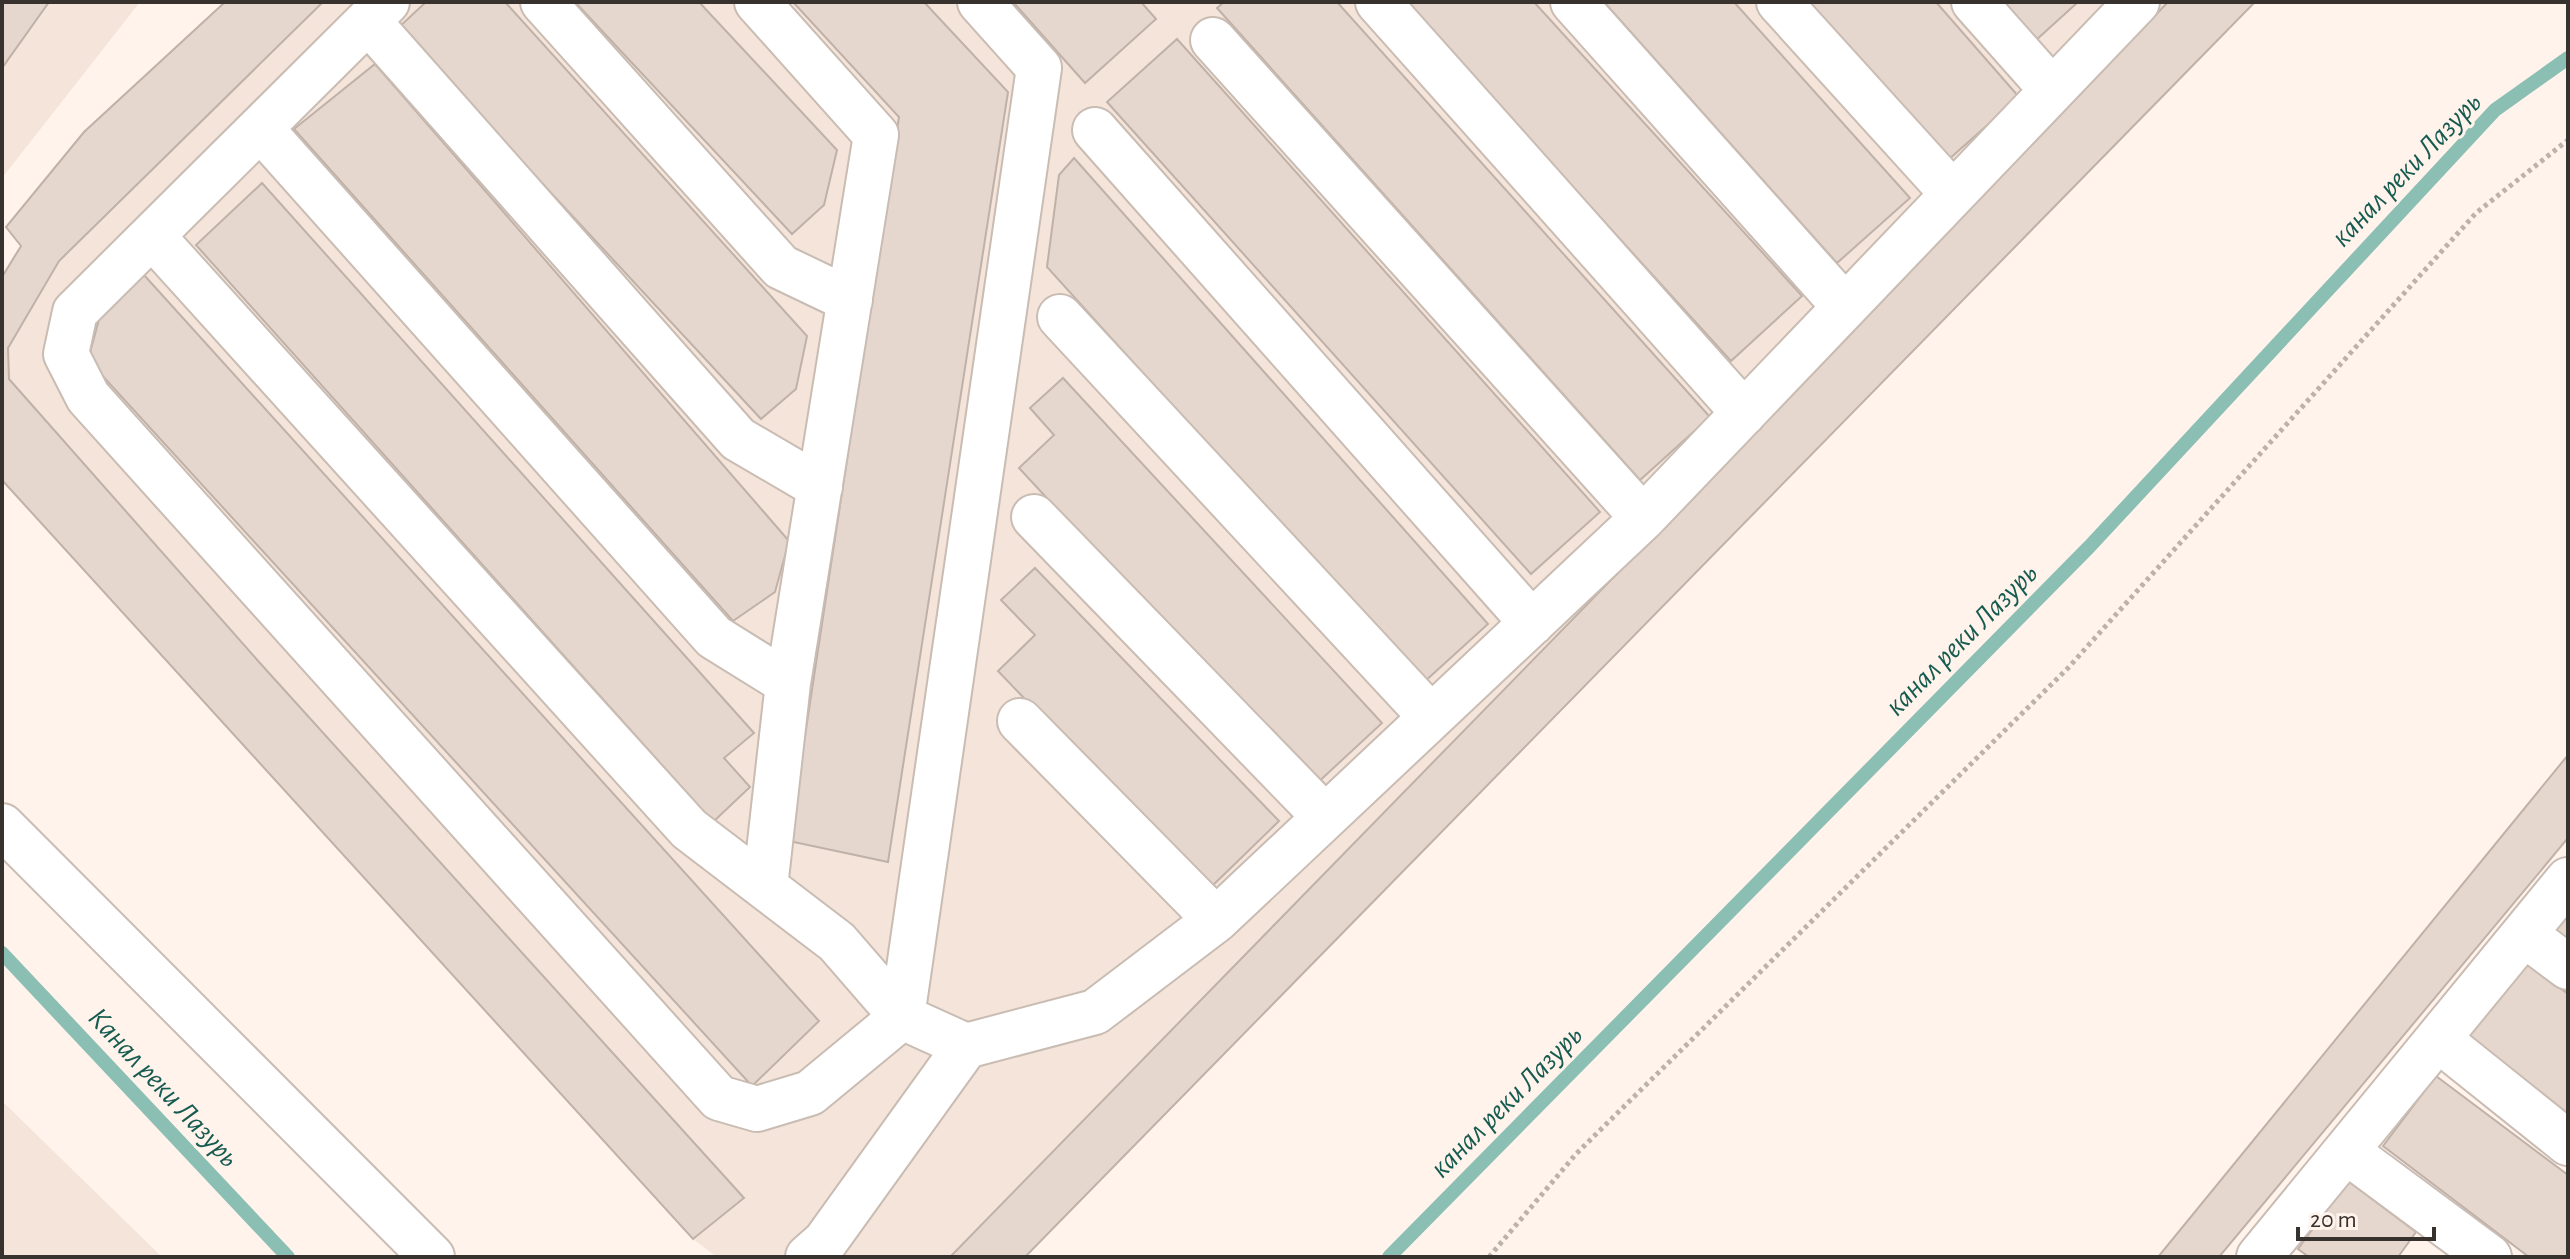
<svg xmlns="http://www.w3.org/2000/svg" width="2570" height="1259" font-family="'Alegreya Sans',sans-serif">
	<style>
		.built { fill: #f4e4d9 }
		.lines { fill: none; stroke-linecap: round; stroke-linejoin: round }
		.stream { stroke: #8bbfb3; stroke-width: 14 }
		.building { fill: #e6d7ce; stroke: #bfb1a8; stroke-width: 2 }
		.minor-casing { stroke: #c9bcb3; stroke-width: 48 }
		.path { stroke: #bcb2ac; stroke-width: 5; stroke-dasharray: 4 4; stroke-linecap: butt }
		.minor { stroke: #fff; stroke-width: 44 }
		.labels { text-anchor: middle; stroke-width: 6; stroke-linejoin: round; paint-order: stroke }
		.water-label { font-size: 30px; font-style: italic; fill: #165b50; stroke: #fff3ec }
	</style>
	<rect width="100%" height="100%" fill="#fff3ec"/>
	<path class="built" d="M2 2H140L2 178Z
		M225 2H2255L1024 1257H717L693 1239 2 480V277L21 246Z
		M2 1101 162 1257H2Z"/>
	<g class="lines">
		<path class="stream" d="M2 953 288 1257
			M1389 1257 2090 546 2495 110 2568 58"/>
	</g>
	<path class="building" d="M2 2H49L2 68Z
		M225 2H323L59 261 8 348 9 379 259 662 744 1198 693 1239 2 480V277L21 246 6 227 84 132Z
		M426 2H505L807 336 796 389 761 419 398 28Z
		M575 2H699L837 150 824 205 792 234Z
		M793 2H924L1008 92 888 862 789 841 899 117Z
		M1013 2H1141L1156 19 1085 83Z
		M1224 2H1337L1710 417 1640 480 1217 8Z
		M1404 2H1534L1802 296 1731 361Z
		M1604 2H1734L1910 198 1837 263Z
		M1809 2H1936L2019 97 1948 160Z
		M2001 2H2078L2035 41Z
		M2168 2H2255L1025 1257H950L1818 368Z
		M1177 39 1600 512 1531 574 1107 102Z
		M375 64 789 541 775 592 733 621 294 129Z
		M1074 158 1488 624 1423 683 1047 267 1059 175Z
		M262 183 754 733 724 758 750 787 713 822 196 245Z
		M144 275 819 1021 752 1086 88 360 101 312Z
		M1063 378 1382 723 1314 786 1019 468 1054 435 1030 408Z
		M1035 568 1279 821 1208 890 998 671 1035 635 1001 600Z
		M2568 755V838L2219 1257H2158Z
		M2568 913V942L2554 932Z
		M2520 958 2568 994V1119L2461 1040Z
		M2436 1076 2568 1175V1257H2529L2383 1146Z
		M2348 1181 2416 1232 2398 1257H2309L2298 1249Z"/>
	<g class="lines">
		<g class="minor-casing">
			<path id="minor" d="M387 2 75 312 66 354 88 397 719 1098 757 1109 810 1093 902 1017 1039 68 980 2
				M543 2 781 267 850 300
				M757 2 876 135 788 683 765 887
				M1378 2 1744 413
				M1573 2 1845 307
				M1779 2 1953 194
				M1974 2 2052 90
				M368 21 738 439 820 487
				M1213 40 1643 518
				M261 129 714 637 788 683
				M1095 130 1532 623
				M154 238 689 829 837 942 902 1017 966 1046
				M1060 317 1431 717
				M1034 517 1325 817
				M1020 721 1216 920
				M2 826 432 1257
				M2524 934 2568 967
				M2438 1039 2568 1143
				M2346 1151 2489 1257
				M808 1257 825 1242 966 1046 1095 1012 1216 920 1643 518 2137 2
				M2259 1257 2568 880"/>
		</g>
		<path class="path" d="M1489 1257 1576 1154 2068 668 2476 213 2568 140"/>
		<use href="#minor" class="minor"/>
	</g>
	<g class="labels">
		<g class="water-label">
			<text transform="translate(2406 169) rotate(-46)" y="10">канал реки Лазурь</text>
			<text transform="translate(1961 639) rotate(-45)" y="10">канал реки Лазурь</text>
			<text transform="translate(164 1087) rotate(47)" y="10">Канал реки Лазурь</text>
			<text transform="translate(1506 1101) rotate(-45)" y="10">канал реки Лазурь</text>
		</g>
	</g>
	<rect width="2570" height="1259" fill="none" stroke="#38322f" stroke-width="8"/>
	<path d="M2298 1227v12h136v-12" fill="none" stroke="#38322f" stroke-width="4"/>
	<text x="2310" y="1227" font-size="24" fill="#38322f" stroke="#fff3ec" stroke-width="6" paint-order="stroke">20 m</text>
</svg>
